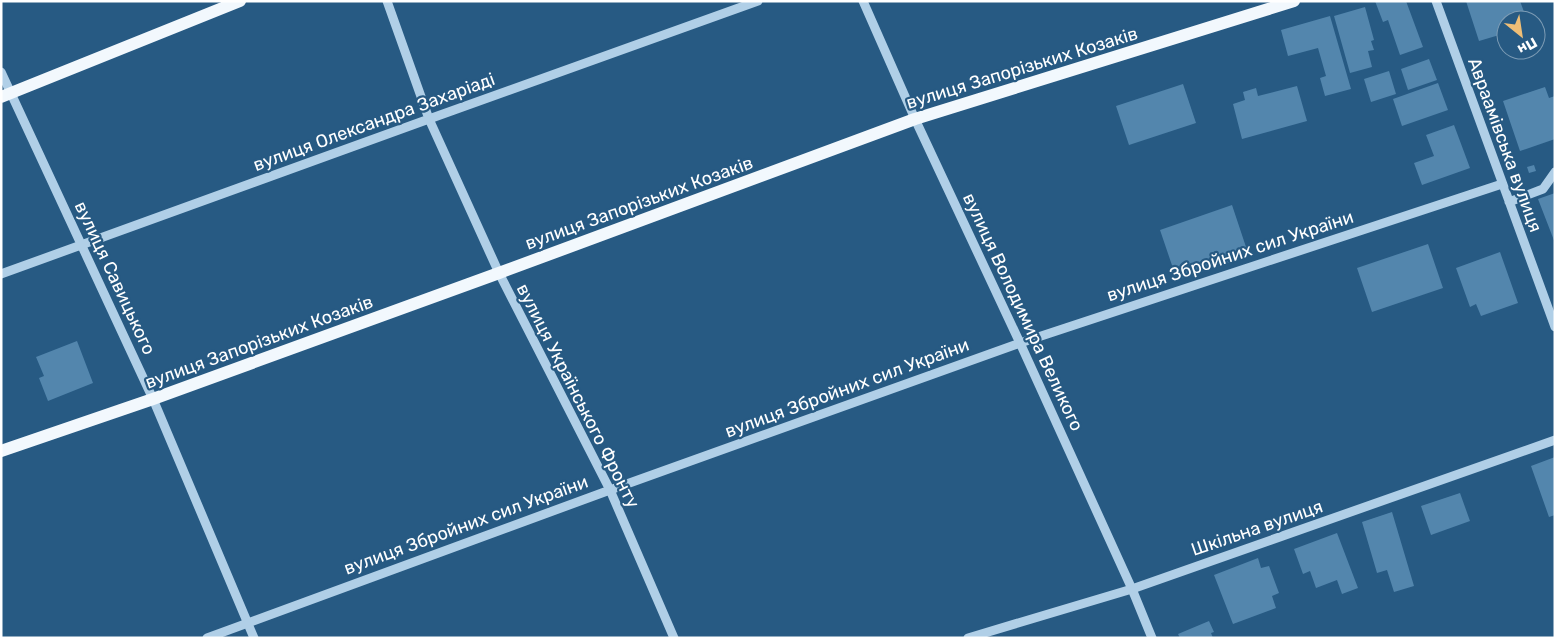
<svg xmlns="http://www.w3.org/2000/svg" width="1556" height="639" font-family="Rubik,sans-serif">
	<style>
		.building { fill: #5386ad }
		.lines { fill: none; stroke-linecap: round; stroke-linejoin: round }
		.minor { stroke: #b0cfe7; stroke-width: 9 }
		.major { stroke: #f2f8fd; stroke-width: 12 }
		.labels { text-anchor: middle; stroke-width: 4.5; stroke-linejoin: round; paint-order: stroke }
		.street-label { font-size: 18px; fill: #fff; stroke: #275a83 }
	</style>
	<rect width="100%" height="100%" fill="#275a83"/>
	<path class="building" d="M1375 1H1406L1423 47 1400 55 1388 20 1383 22Z
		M1466 1H1520L1527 20H1506V33L1479 41Z
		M1365 7 1374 40 1371 41 1374 50 1368 51 1372 67 1350 73 1334 16Z
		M1330 16 1351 89 1325 96 1320 78 1326 76 1318 48 1288 56 1281 30Z
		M1429 59 1437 80 1408 90 1401 69Z
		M1389 71 1396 94 1371 102 1364 79Z
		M1438 83 1448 110 1402 126 1393 99Z
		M1183 84 1196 123 1129 145 1116 106Z
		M1297 86 1307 121 1242 139 1233 104 1245 100 1243 92 1256 88 1258 96Z
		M1545 87 1549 98 1555 96V139L1520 151 1503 101Z
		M1454 125 1470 168 1422 185 1414 163 1434 156 1426 135Z
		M1534 165 1536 171 1529 173 1527 167Z
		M1555 193V243L1538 199Z
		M1232 205 1249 256 1177 280 1160 230Z
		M1428 244 1443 288 1372 312 1357 268Z
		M1500 252 1518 303 1481 316 1476 304 1470 307 1456 268Z
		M77 341 93 383 48 401 39 378 44 376 36 357Z
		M1555 457V515L1549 517 1531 466Z
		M1460 493 1470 521 1431 535 1421 506Z
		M1392 512 1414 586 1394 592 1387 570 1377 573 1362 522Z
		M1337 533 1358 588 1342 594 1337 580 1316 588 1310 571 1303 574 1294 549Z
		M1258 558 1261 568 1269 566 1279 593 1272 596 1276 608 1233 624 1214 575Z
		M1209 621 1214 632 1211 633 1213 638H1180L1178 634Z"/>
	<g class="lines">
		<path class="minor" d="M387 1 429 119 499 273 610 490 674 638
			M863 1 915 119 1020 343 1132 589 1152 638
			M1436 1 1555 327
			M1 72 153 399 254 638
			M1509 202 1543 189 1555 172
			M1 274 429 119 758 1
			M207 638 610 490 1020 343 1502 184
			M968 638 1132 589 1555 440"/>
		<path class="major" d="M1 97 240 1
			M1 451 153 399 499 273 915 119 1294 1"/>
	</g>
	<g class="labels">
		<g class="street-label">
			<text transform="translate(1022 68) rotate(-17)" y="6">вулиця Запорізьких Козаків</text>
			<text transform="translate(374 122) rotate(-20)" y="6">вулиця Олександра Захаріаді</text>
			<text transform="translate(1505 145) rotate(70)" y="6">Авраамівська вулиця</text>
			<text transform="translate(639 203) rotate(-20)" y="6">вулиця Запорізьких Козаків</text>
			<text transform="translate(1230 256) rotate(-18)" y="6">вулиця Збройних сил України</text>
			<text transform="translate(115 278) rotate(65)" y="6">вулиця Савицького</text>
			<text transform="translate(1023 312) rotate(65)" y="6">вулиця Володимира Великого</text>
			<text transform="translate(259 342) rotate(-20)" y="6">вулиця Запорізьких Козаків</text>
			<text transform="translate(847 388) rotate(-20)" y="6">вулиця Збройних сил України</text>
			<text transform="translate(578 396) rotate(63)" y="6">вулиця Українського Фронту</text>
			<text transform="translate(466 525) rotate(-20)" y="6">вулиця Збройних сил України</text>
			<text transform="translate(1257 528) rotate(-19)" y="6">Шкільна вулиця</text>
		</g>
	</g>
	<rect width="1556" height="639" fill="none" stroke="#ffffff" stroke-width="5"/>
	<g transform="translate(1521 35) rotate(150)"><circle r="24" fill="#275a83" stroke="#7d9cb5"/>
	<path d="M0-4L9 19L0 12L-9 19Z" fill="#efbe76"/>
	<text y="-8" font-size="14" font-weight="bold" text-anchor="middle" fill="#ffffff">Пн</text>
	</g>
</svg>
